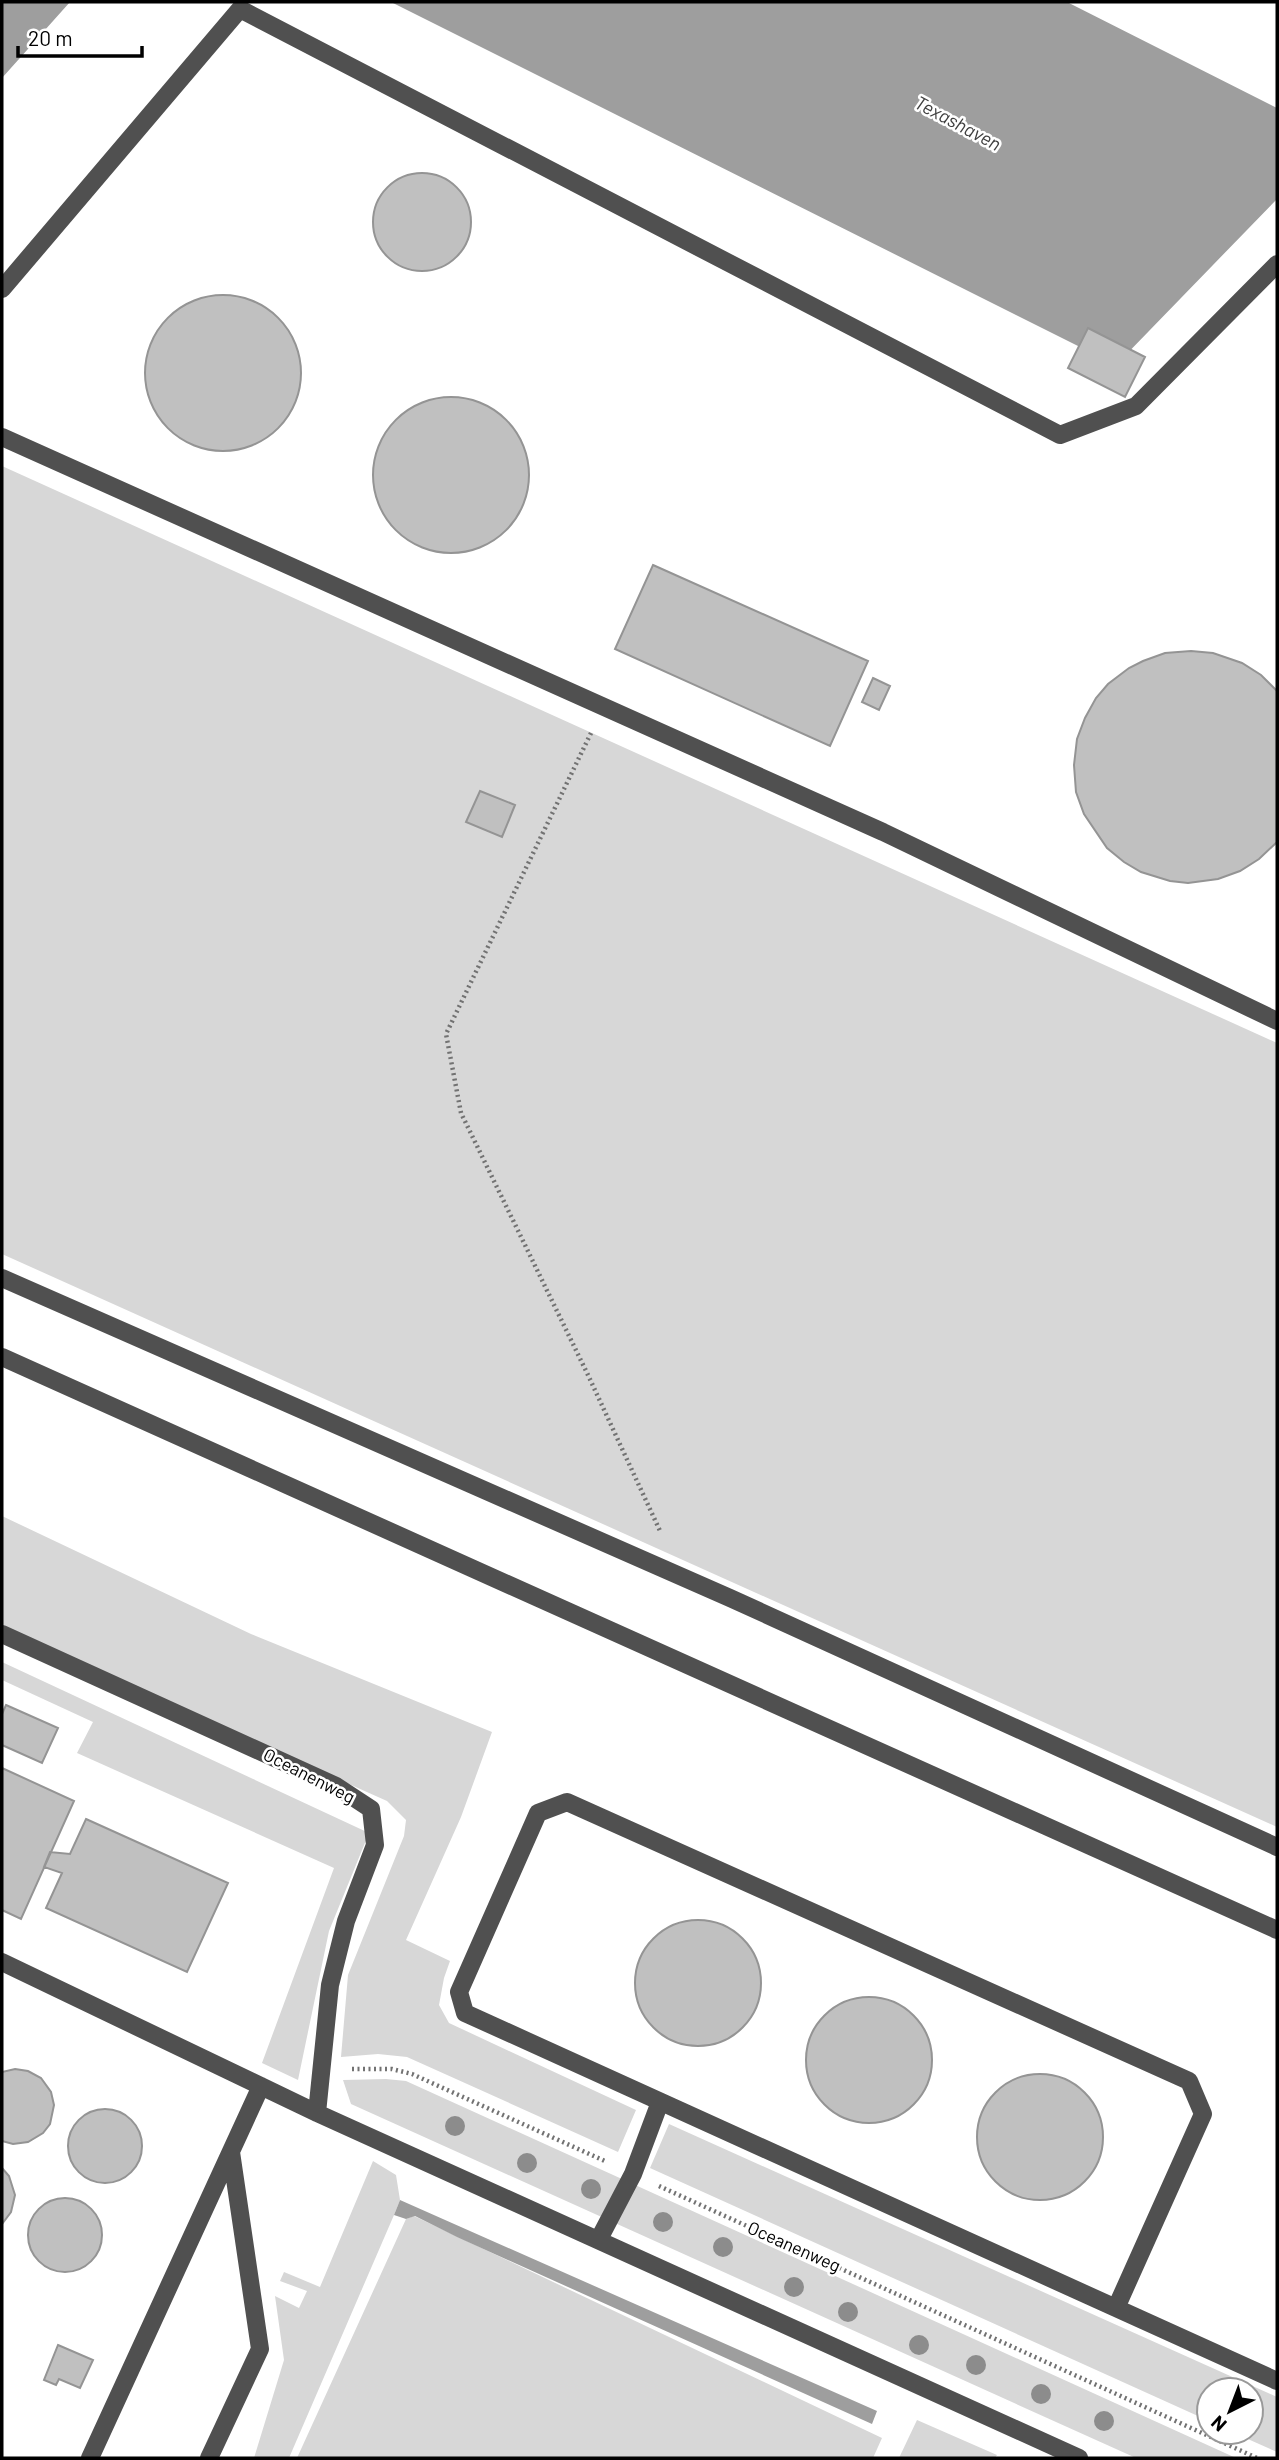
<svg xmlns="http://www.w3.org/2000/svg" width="1279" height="2460" font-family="Barlow,sans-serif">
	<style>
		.green { fill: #d7d7d7 }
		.water { fill: #9e9e9e }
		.building { fill: #c0c0c0; stroke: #949494; stroke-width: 2 }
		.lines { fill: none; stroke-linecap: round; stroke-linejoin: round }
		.path { stroke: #727272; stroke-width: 4.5; stroke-dasharray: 2 3.5; stroke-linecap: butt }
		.minor { stroke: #505050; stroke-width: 18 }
		.tree { fill: #8c8c8c }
		.labels { text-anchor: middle; stroke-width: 5; stroke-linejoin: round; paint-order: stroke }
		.street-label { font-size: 18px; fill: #000; stroke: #fff }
		.water-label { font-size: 19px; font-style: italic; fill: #3f3f3f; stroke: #fff }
	</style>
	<rect width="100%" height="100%" fill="#fff"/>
	<path class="green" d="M2 466 1277 1043V1827L2 1254Z
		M2 1516 251 1634 492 1732 461 1817 406 1940 450 1961 444 1978 439 2005 449 2023 636 2110 618 2152 407 2057 378 2054 341 2057 348 1975 404 1836 406 1820 387 1801 2 1629Z
		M2 1662 369 1833 329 1931 298 2080 262 2063 334 1868 77 1753 93 1722 2 1680Z
		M386 2079 406 2081 1236 2458H1136L351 2104 343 2080Z
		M669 2124 1277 2397V2452L1232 2432H1251V2390H1209V2421L650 2168Z
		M373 2161 396 2175 400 2200 394 2215 289 2458H254L284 2360 275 2296 299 2308 307 2291 280 2281 284 2272 320 2287Z
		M414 2216 882 2438 873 2458H297L406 2219Z
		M917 2420 997 2455 995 2458H899Z"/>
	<path class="water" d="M2 2H70L2 78Z
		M391 2H1067L1277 108V199L1116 365Z
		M400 2200 877 2411 872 2424 457 2237 415 2216 406 2219 394 2215Z"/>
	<path class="building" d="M373 222a49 49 0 1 1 98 0a49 49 0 1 1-98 0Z
		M145 373a78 78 0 1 1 156 0a78 78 0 1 1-156 0Z
		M1088 328 1145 357 1125 397 1068 368Z
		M373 475a78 78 0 1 1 156 0a78 78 0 1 1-156 0Z
		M653 565 868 661 830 746 615 649Z
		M1191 651 1213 653 1242 663 1261 675 1277 691V842L1259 859 1240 871 1218 879 1188 883 1170 881 1141 872 1124 862 1107 848 1084 814 1076 792 1074 765 1077 739 1085 718 1096 698 1108 684 1129 668 1143 661 1165 653Z
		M873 678 890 686 879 710 862 702Z
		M480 791 515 805 502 837 466 822Z
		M6 1705 58 1728 42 1763 2 1745V1714Z
		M2 1768 74 1801 21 1919 2 1910Z
		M86 1819 228 1883 187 1972 46 1908 62 1873 44 1867 50 1852 70 1854Z
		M635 1983a63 63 0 1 1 126 0a63 63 0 1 1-126 0Z
		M806 2060a63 63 0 1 1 126 0a63 63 0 1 1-126 0Z
		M15 2069 28 2071 41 2078 51 2092 54 2105 50 2124 43 2133 28 2142 13 2144 2 2141V2072Z
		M977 2137a63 63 0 1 1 126 0a63 63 0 1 1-126 0Z
		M68 2146a37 37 0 1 1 74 0a37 37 0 1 1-74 0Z
		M2 2168 9 2176 15 2195 11 2212 2 2224Z
		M28 2235a37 37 0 1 1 74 0a37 37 0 1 1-74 0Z
		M58 2345 93 2360 80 2388 59 2379 56 2385 44 2380Z"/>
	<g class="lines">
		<path class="path" d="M591 733 446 1034 461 1113 588 1375 661 1533
			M352 2069H392L412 2074 607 2162
			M659 2186 1257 2458"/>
		<path class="minor" d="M2 289 240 9 1060 435 1136 406 1277 264
			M2 437 883 832 1277 1021
			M2 1278 730 1598 1277 1847
			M2 1357 1277 1930
			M2 1634 336 1786 371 1809 375 1845 346 1921 330 1985 317 2113
			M2 1962 317 2113 1079 2458
			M599 2239 633 2174 660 2102
			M1116 2308 1203 2114 1189 2081 567 1802 538 1813 459 1992 465 2013 1277 2381
			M90 2458 261 2086
			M209 2458 260 2349 231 2152"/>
	</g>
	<g class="tree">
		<circle cx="455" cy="2126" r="10"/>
		<circle cx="527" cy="2163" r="10"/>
		<circle cx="591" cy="2189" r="10"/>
		<circle cx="663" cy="2222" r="10"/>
		<circle cx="723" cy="2247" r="10"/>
		<circle cx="794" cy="2287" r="10"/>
		<circle cx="848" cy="2312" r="10"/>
		<circle cx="919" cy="2345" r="10"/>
		<circle cx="976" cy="2365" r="10"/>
		<circle cx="1041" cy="2394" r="10"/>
		<circle cx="1104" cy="2421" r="10"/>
	</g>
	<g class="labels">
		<g class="street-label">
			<text transform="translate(309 1776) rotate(27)" y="6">Oceanenweg</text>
			<text transform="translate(794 2247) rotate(24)" y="6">Oceanenweg</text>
		</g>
		<g class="water-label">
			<text transform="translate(958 123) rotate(28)" y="7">Texashaven</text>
		</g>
	</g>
	<rect width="1279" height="2460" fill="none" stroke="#000000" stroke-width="7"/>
	<g transform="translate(1230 2411) rotate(222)"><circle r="33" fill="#ffffff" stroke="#999999" stroke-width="2"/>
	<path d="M0-5L12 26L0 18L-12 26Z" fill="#000000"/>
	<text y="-10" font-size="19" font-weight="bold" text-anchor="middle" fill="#000000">N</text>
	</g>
	<path d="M18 46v10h124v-10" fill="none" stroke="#000000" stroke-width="3.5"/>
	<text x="28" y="46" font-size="21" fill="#000000" stroke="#ffffff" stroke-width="5" paint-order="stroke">20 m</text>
</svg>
